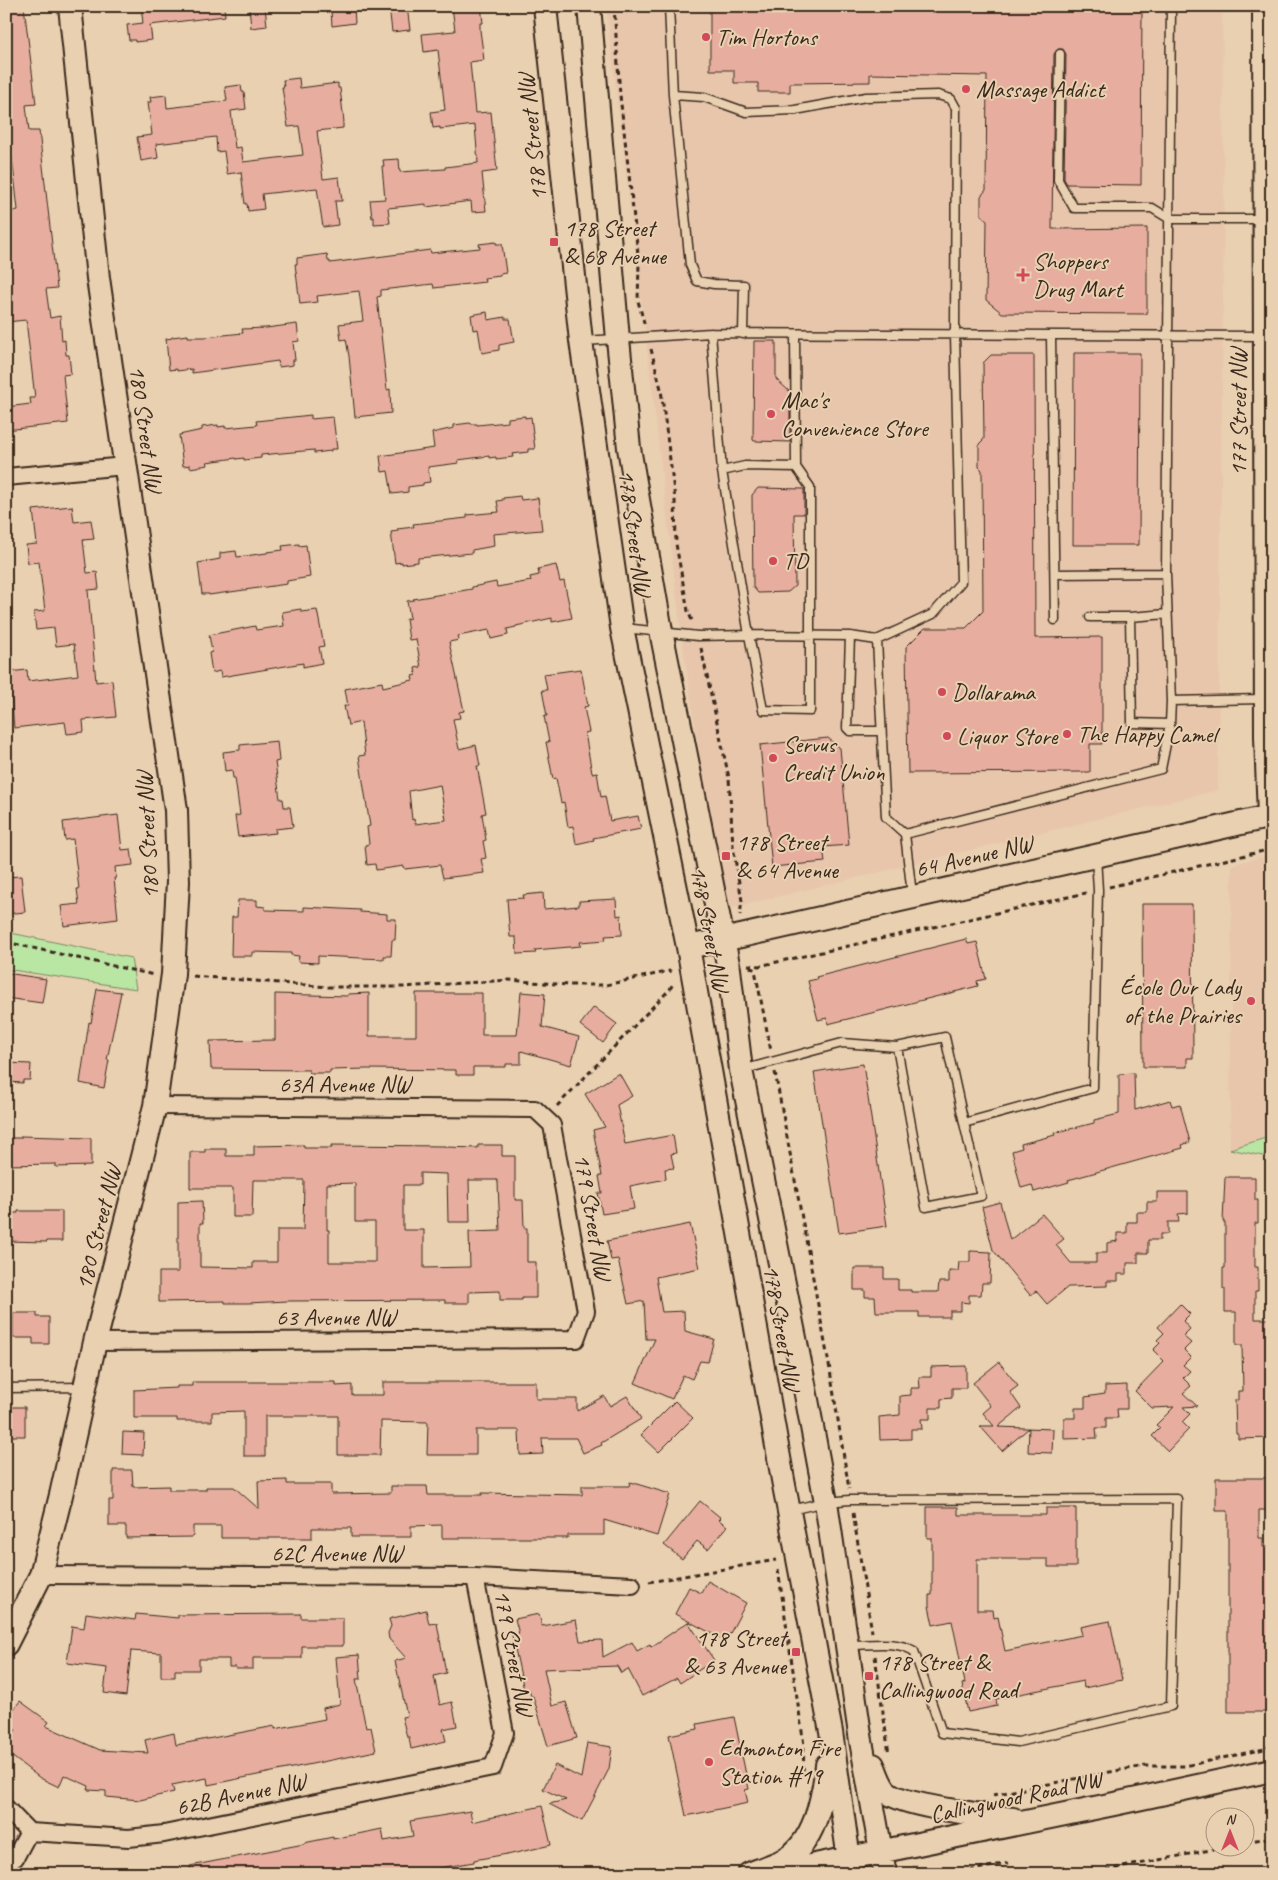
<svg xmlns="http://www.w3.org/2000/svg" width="1278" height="1880" font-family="Caveat,sans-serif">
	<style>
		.built { fill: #e8c6ac }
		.green { fill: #bae6a4; stroke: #7a8861 }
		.building { fill: #e7aea0; stroke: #3b2a1e; fill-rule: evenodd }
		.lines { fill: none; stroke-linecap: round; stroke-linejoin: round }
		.lane-casing { stroke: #3b2a1e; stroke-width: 11 }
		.street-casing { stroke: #3b2a1e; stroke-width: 20 }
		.secondary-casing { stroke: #3b2a1e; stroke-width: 26 }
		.path { stroke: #3b2a1e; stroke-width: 3; stroke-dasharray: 5 4; stroke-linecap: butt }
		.lane { stroke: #e9d0b1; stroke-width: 8 }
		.street { stroke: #e9d0b1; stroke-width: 16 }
		.secondary { stroke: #e9d0b1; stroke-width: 22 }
		.poi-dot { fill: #d1495b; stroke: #e9d0b1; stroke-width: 2 }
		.labels { text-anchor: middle; stroke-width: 4; stroke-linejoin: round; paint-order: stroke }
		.poi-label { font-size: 24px; fill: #3b2a1e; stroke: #e9d0b1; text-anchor: start }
		.street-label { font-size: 24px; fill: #3b2a1e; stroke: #e9d0b1 }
	</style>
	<rect width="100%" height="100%" fill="#e9d0b1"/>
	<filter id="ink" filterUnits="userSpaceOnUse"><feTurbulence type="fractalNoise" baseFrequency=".02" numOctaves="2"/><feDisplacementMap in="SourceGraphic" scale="10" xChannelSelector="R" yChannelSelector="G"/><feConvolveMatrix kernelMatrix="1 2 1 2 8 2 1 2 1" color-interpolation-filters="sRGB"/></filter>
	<g filter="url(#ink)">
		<path class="built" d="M606 6H1222L1224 196 1218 790 723 910 682 640Z
			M1272 854V1136L1230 1149 1232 865Z"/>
		<path class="green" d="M6 932 131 958 136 989 6 969Z
			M1272 1136V1158L1230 1149Z"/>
		<path class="building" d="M6 6H24L36 104 26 105 29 131H39L57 288 46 289 50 318 60 316 62 341 65 340 66 355H69L71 374 63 375 68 423 6 430V407L31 404 30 398H35L26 320 6 322V227L10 226 9 212 18 210 12 157 8 158 6 145Z
			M141 6H224L225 16 150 25 152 40 135 42V40H129L127 25 143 23Z
			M249 6H265L267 26 251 28Z
			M389 6H407L410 30 392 32Z
			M452 6H481L483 23H480V30L484 60 470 62 475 113 491 112 492 122 497 171 482 173 486 211 472 212 471 201 426 207V204L388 208 390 223 374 224V217L372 218 370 200 385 199 382 166H384L383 160 399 159 400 172 445 169V167L478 163 475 125 440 129V127L433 128 431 112 445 110 438 50 424 52 422 34 455 31Z
			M710 6H1142L1141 185 1067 184 1064 179 1066 54 1063 49H1058L1054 54 1052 229 1147 228V314L1002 313 986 300 987 220 981 215V196L986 190 987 76 870 74V82L790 83V92H758V83H734V70H710Z
			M354 8 355 23 332 26 331 10Z
			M299 78 300 88 338 83V88H340L344 122H343V128L317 131 323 179 339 177 342 201H335L338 225 323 227 317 188 262 194 264 209 248 211 247 204H245L241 172 227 174 224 151 217 152 216 137 156 144 158 158 141 161 137 137 152 135 148 102H151L150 97 166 95 167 108 227 101 225 87 241 85 242 92H244L246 109 231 111 235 148 241 147 243 162 303 155 299 126 288 127 282 87H284L283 80Z
			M496 242V244H502L506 273 500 274V276L484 278 485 282 434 288 433 284 381 290V296L377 297 387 390 390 389 391 413 355 417 349 356 346 339 341 340 339 324 363 321 359 291 317 296 318 302 300 304 295 264H297V258L327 254 328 261H330V263L430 250 431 253 480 248 479 244Z
			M487 312 488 320 505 317V319H510L514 342 499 345V350L482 353 478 329 473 330 471 315Z
			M297 324 299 341 293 342 295 360H293V365L279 367 278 361 192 373V369L177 371V369L169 370 166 339 172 338V337L188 335V337H205L243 333 242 329 266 328Z
			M754 341H776V379L790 392V442L754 441 753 440Z
			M1074 353H1140L1139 545H1073Z
			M991 355H1034L1035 638 1102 637V744H1090V772L908 773 906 647 925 628H966L983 611 982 470 979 467V444L984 439 983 363Z
			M311 415V419L333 417 337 449H331V451L314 453V450L261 455V458L244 460V458L236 459V458L207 462 208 465 190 468V465L183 466 179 435 202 430V427L218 425V427L225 426V428L257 425 256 421Z
			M525 416V418L531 417 535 449H528V452L512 454 513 457 496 459V457L489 458V456L458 460 459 463 428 467 430 482 423 483V485L408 487V492L392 494 388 471 382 472 380 456 434 448 432 433 454 428V425L470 423 471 424H477V425L508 422V418Z
			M758 488 804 489V514H794L795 586 788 592 758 593 753 587 752 495Z
			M520 496 521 500 538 498 542 530 493 534 494 546 472 550V553L418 558V562L402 564V562L395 563 391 532 398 531 397 529 414 527 413 524 467 518V515L499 512 497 501 503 500V498Z
			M72 506 74 522 91 520 94 539 83 540 87 573 97 572 99 589 88 590 96 682 112 680 116 717 83 720 84 732 67 734 65 722 14 728 9 672 27 670 28 681 78 675 74 644 56 646 54 628 36 630 34 612 45 611 39 562 28 563 26 545 37 544 33 510Z
			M299 544V546L306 545 310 577 287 581V584L209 595V594H202L198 563 220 559V553L236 551 237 557 267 553V552L283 550 282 546Z
			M556 565 560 582 564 581 572 618 552 622V618L516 626V627L507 629 508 635 491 639 489 630 458 636 459 640 449 642 464 711 459 712 460 718 453 719 459 749 476 745 480 766H477L486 813 482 814 486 840 483 841 486 858 481 859 484 873 443 878 440 865 405 869 404 866 376 870 375 864 367 865 365 845 369 844 367 827 370 826 359 756 365 755 361 722 348 725 344 706H348L345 689 382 682 383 687 413 680 412 676 416 675 415 668 421 667 416 639 409 640 406 619 410 618 407 601 414 600 413 599 472 589V587L496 582 497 587 531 581 530 577 539 575 538 569ZM440 785 446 820 415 824 414 819 412 820 409 791Z
			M301 609V612L317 610 324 646 319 647 322 663 303 667V663L221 677 220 671 212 673 209 653 212 652 209 635 255 626 256 630 284 626 282 612Z
			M581 669 588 706 584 707 589 732 585 733 592 773 597 772 601 797 605 796 610 821 638 816 641 829 593 838 594 840 576 844 573 826 568 827 564 802 561 803 556 778 553 779 546 742H549L544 716H547L542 690H547L544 674Z
			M828 738 840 748 849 845 823 847 825 862 772 867 760 745Z
			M277 741 279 761 275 762 280 799H283L284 807H290L293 827 275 829 276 833 238 837 235 816 240 815 235 778H233L232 770 225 771 223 752 240 750V745Z
			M118 815 122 850 131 849 133 865 115 867 116 878H114L118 919 64 926 61 906 79 904 77 889H79L73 839 65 840 63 822Z
			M21 876 25 912 6 914V877Z
			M543 893 544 909 579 906V901L616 899 617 916 621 915 622 935 605 936 606 940 580 942 581 946 535 950 536 953 517 954 516 937H510L507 899 524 898 523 895Z
			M238 900H257V906L265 907V910L304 911V907L360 910V912L387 914V919H396L395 940H392L391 956H384V959L318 956V963L298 962 299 956 291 955V953L252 952V956H231L232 917H237Z
			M1142 904H1192L1193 1058H1187V1067H1143Z
			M966 939 968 944 977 942 986 979 977 981 978 986 828 1024 827 1018 818 1020 808 981 817 979 816 977Z
			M6 973 46 979 42 1003 6 998Z
			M97 989 121 992 107 1060H109L104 1088 80 1083 89 1022 91 1023Z
			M521 992 545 994 542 1027 579 1037 571 1065 521 1051V1064H506V1067H473V1075H456V1070L367 1069 330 1070V1073H309V1070L211 1069 210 1041 275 1040V994L348 996V994L369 993V1036H416V993H482V1035H517Z
			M594 1007 617 1024 603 1043 580 1025Z
			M6 1063 31 1064 30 1080H23V1083L6 1082Z
			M863 1064 887 1226 839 1233 814 1072Z
			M619 1073 632 1096 617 1105 625 1144 673 1135 676 1153 671 1154 674 1168 665 1169 666 1179 630 1186 634 1209 602 1214 598 1193H602L599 1176H602L593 1130 605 1127 585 1094Z
			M1134 1073 1135 1110 1170 1100 1172 1106 1180 1104 1190 1142 1182 1145 1183 1148 1068 1180 1069 1182 1034 1192 1032 1185 1021 1188 1012 1151 1022 1148 1021 1144 1055 1135 1054 1133 1094 1123V1120L1119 1114V1074Z
			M21 1136 91 1138V1166L56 1167V1164L6 1165V1138H21Z
			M304 1145V1148H332L331 1145 445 1146V1147L478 1148V1145H502V1156H515V1200H523L524 1228H527V1262H536V1298H522V1300H500V1291L469 1292V1303H445V1300L288 1301 248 1303H225V1301L159 1302V1272H178V1202L202 1201 203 1223H200V1267L253 1268V1262H277V1230H303L304 1180H253L252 1217H233V1188H190V1152H205V1149H226V1156H254V1146ZM420 1173 447 1174 448 1222H470L469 1180H497L498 1183 500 1231 469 1232 470 1267 424 1268V1230H403V1185H420ZM355 1183V1222H375V1262H329V1230H327V1184Z
			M1225 1177H1255V1200H1258V1223H1255V1267H1258V1291H1255V1319H1272V1438L1238 1439V1434H1236L1235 1400H1238V1391H1243L1242 1345H1236V1312H1225V1289H1223V1268H1225V1222H1223Z
			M1157 1192H1188V1213L1178 1214 1179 1222H1168V1234H1160V1240H1148V1253H1138V1263H1127V1274H1118V1281H1107V1286L1068 1287 1047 1304 1036 1291 1030 1295 993 1250 982 1207 1000 1202 1010 1240 1042 1214 1064 1239 1056 1245 1071 1263H1096V1253H1107V1243L1117 1241V1233H1127V1222H1137V1212H1147V1202H1157Z
			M18 1211H62V1241H47V1242L6 1241V1213H18Z
			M690 1224 700 1268 656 1277 662 1312 684 1311 685 1331 714 1339 708 1362 700 1361 692 1379 683 1375 672 1399 635 1383 655 1339H646L644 1301 628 1304 618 1259 611 1260 607 1241Z
			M970 1251 991 1252 990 1283H982L981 1295H969V1303L961 1302V1311H950V1317H919V1312H876L875 1297H865V1290H854V1268H884V1279H898V1290H911V1292H938L939 1282H949V1271H958L959 1262H970Z
			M1180 1304 1190 1314 1183 1321 1190 1329 1183 1336 1191 1343 1184 1350 1191 1357 1183 1365 1190 1371 1183 1378 1191 1386 1183 1393 1197 1406 1183 1407 1190 1414 1182 1422 1189 1429 1168 1451 1152 1436 1160 1428 1156 1425 1174 1407 1152 1408 1135 1391 1164 1361 1153 1350 1160 1343 1157 1340 1164 1333 1158 1327Z
			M13 1313H37V1317H49V1344H33V1338H13Z
			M999 1362 1018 1386 1010 1392 1021 1408 998 1427 1053 1429 1052 1453 1028 1452 1029 1428 1002 1451 980 1426H994L983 1413 991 1406 973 1383Z
			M966 1366V1388H952V1398L941 1399V1408H930V1419H921L922 1429H911V1439L880 1440 879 1417 900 1415V1396L911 1395V1388H920L919 1377H931V1367Z
			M192 1382H336V1386L352 1385V1395H383V1382H536V1399H577V1411L604 1396 610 1406 627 1396 641 1419 601 1443 602 1445 583 1453 576 1438H542L543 1454 520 1455 519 1430H476V1455H427L428 1422 381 1421 380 1455H338V1416H265V1456H244V1411L212 1412V1421H177V1418H134V1390L177 1388V1386H192Z
			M1127 1385V1409H1117L1118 1418H1106V1428H1096L1097 1438 1064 1439V1418H1075V1408H1085V1397L1105 1394V1386Z
			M675 1401 693 1418 659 1452 641 1435Z
			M6 1407H25V1436H8V1433H6Z
			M123 1432 144 1433 143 1455 122 1454Z
			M113 1470H132L133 1487 169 1486V1490H206V1487H234L259 1509 258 1481 287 1480V1484H331V1494L391 1493V1486H427L428 1495H482V1493L582 1495V1486H629L630 1482 670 1494 657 1536 604 1520V1535H568V1538H442V1525L411 1526V1537H351V1528H312V1538H221V1526H193V1537L126 1538V1526H109V1500H113Z
			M1216 1478H1272V1510H1259V1538H1263V1547H1270L1269 1651 1270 1661H1272V1703H1270V1712H1228V1511H1216Z
			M700 1501 721 1518 719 1520 727 1526 708 1549 697 1541 682 1559 664 1545Z
			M927 1507H958V1515H1046V1508H1076V1567H1048V1559H977V1610H993L994 1618 998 1617 1005 1651 1082 1635 1080 1627 1110 1621 1122 1680 1084 1688 1083 1681 996 1699 997 1706 968 1712 962 1684 965 1683 952 1621 933 1625 929 1606V1595H932V1538H927Z
			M708 1581 746 1603 726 1641 675 1614 689 1587 701 1593Z
			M426 1610 429 1624 437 1623 446 1673 434 1676 440 1705 452 1702 457 1726 443 1729 446 1741 411 1749 409 1737H407L402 1717 407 1716 395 1661 406 1658 389 1639 388 1633 391 1626 389 1619Z
			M86 1613 135 1620 136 1614 178 1618V1615L301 1614V1618H343V1646H302V1658H253V1669H236V1667H229V1659H199V1670H175V1677H161V1653L131 1651 126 1696 104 1693 107 1668 67 1663 72 1626 84 1628Z
			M539 1614 542 1626 576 1620 580 1641 602 1640 603 1657 632 1642 637 1651 650 1644 651 1647 688 1622 714 1660 680 1683 677 1678 642 1696 628 1669 621 1673 617 1666 544 1669 552 1706 566 1702 577 1738 548 1746 533 1696 531 1697 529 1689 524 1690 512 1635 519 1634 515 1619Z
			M359 1655 361 1679H356L366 1728 371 1727 376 1751 208 1785 207 1778 172 1785 174 1792 140 1800 106 1797V1791L88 1790 89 1786 64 1775 59 1787 40 1778 6 1752V1743L16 1730 6 1722V1719L20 1701 49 1722 46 1726 100 1750 148 1753 145 1740 174 1733 176 1745 275 1726V1729L325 1719 323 1708 340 1704 336 1657Z
			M734 1717 749 1789 745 1790 748 1803 686 1816 669 1735 698 1729 697 1724Z
			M587 1743 612 1747 609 1769 582 1821 549 1804 566 1800 543 1789 555 1765 581 1778Z
			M542 1806 551 1845 507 1855V1854L474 1860V1862L405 1874H336L335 1868 309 1874H191L190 1866 304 1844V1843L333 1837V1839L382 1829 384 1841 413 1836 410 1821 470 1811 472 1822Z"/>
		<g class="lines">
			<g class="lane-casing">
				<path id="lane" d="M669 6 673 95 690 265 697 281 714 284 744 285 743 334
					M1060 54 1058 180 1074 208H1152L1170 219H1262
					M673 95 704 97 746 112 795 110 866 97 938 95 951 99 956 108 955 335 961 582 933 614 877 640
					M711 333 722 471 749 635 850 636 877 640 886 817 905 834 912 895
					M1051 336 1055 620
					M584 341 711 333 1262 336
					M722 471 745 466 796 467 795 334
					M1055 574 1166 573
					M1090 617H1130L1132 723 1170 724
					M1130 617 1167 614
					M624 628 698 636 749 635 763 710 810 711V487L796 467
					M850 636 847 728 850 731H881
					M1171 701 1262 699
					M905 834 1161 769 1170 724 1171 701 1166 573 1171 6
					M897 1047 926 1207 981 1196 964 1123
					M742 1070 842 1043 897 1047 945 1037 964 1123 1093 1088 1098 890 1096 857
					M7 1388 84 1387
					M790 1510 826 1502 850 1500 1177 1499 1171 1706 1018 1742 942 1733 914 1651C896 1640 870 1645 850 1645"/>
			</g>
			<g class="street-casing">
				<path id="street" d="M1261 6 1263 737 1266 817
					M6 477 125 466
					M95 1342 576 1339 586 1311 552 1125 535 1109 155 1106
					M41 1575 475 1577 632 1585
					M6 1808 29 1832 129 1838 164 1834 493 1767 505 1733 475 1577
					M15 1858 29 1832"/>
			</g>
			<g class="secondary-casing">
				<path id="secondary" d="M545 6 581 341 622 628 688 947 783 1480 831 1732 851 1874
					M589 6 618 339 629 448 661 631 729 969 741 1070 802 1373 826 1502 861 1741 885 1874
					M688 947 741 936 1272 816
					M6 1644 41 1575 61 1495 95 1342 155 1106 173 974 178 882 176 810 98 278 70 6
					M873 1765C877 1773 880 1786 887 1792 905 1807 986 1815 1013 1819
					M749 1874C759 1870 771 1866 782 1861 815 1845 823 1798 827 1765
					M771 1874 1114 1804 1272 1770"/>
			</g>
			<path class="path" d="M614 6 620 95 639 263 638 301 645 326
				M651 349 661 389 675 499 676 544 688 611 693 623
				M701 648 729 778 733 846 742 901 740 915
				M1109 887 1272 849
				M6 942 154 975
				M748 965 759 966 1086 893
				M750 967 755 970 771 1051
				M193 976 329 987H403L509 980 568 985H606L670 971V973
				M775 1072 830 1370 849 1489
				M557 1106 670 989 674 982
				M853 1513 872 1632
				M778 1569 804 1745 803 1776
				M649 1582 776 1560
				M875 1656 889 1754
				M993 1795 1120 1770 1147 1766H1185L1264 1749 1272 1744
				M1246 1842 1272 1837
				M915 1865 919 1874
				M952 1874 1008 1863
				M1088 1874 1220 1848"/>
			<use href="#lane" class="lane"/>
			<use href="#street" class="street"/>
			<use href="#secondary" class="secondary"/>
		</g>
	</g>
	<g class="poi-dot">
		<circle cx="706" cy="37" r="5"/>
		<circle cx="966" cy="89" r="5"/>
		<rect x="549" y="237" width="10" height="10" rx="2.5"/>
		<path d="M1020.5 267.5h5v5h5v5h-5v5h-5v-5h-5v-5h5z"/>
		<circle cx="771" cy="414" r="5"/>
		<circle cx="773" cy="561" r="5"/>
		<circle cx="942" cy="692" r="5"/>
		<circle cx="1067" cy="734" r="5"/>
		<circle cx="947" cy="736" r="5"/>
		<circle cx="773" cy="758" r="5"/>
		<rect x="721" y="851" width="10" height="10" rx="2.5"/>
		<circle cx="1251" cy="1001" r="5"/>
		<rect x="791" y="1647" width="10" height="10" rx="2.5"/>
		<rect x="864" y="1671" width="10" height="10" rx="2.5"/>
		<circle cx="709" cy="1762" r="5"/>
	</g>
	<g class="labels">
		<g class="poi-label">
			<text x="716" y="45">Tim Hortons</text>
			<text x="976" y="97">Massage Addict</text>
			<text x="564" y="236">178 Street<tspan x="564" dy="28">&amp; 68 Avenue</tspan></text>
			<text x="1033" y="269">Shoppers<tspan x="1033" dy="28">Drug Mart</tspan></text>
			<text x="781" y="408">Mac's<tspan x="781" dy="28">Convenience Store</tspan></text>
			<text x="783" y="569">TD</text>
			<text x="952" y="700">Dollarama</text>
			<text x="1077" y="742">The Happy Camel</text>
			<text x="957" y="744">Liquor Store</text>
			<text x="783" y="752">Servus<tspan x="783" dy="28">Credit Union</tspan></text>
			<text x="736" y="850">178 Street<tspan x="736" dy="28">&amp; 64 Avenue</tspan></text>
			<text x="1241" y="995" text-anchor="end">École Our Lady<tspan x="1241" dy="28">of the Prairies</tspan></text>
			<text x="786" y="1646" text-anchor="end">178 Street<tspan x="786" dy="28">&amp; 63 Avenue</tspan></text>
			<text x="879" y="1670">178 Street &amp;<tspan x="879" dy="28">Callingwood Road</tspan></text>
			<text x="719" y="1756">Edmonton Fire<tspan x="719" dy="28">Station #19</tspan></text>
		</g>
		<g class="street-label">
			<text transform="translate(532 137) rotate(-96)" y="8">178 Street NW</text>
			<text transform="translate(1238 412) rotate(-90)" y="8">177 Street NW</text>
			<text transform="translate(146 429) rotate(82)" y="8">180 Street NW</text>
			<text transform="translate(635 533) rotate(82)" y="8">178 Street NW</text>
			<text transform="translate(147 835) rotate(-93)" y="8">180 Street NW</text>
			<text transform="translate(974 856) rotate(-13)" y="8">64 Avenue NW</text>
			<text transform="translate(710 929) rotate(79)" y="8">178 Street NW</text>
			<text x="345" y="1092">63A Avenue NW</text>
			<text transform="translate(593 1217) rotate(80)" y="8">179 Street NW</text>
			<text transform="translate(98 1227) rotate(-76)" y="8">180 Street NW</text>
			<text x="336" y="1325">63 Avenue NW</text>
			<text transform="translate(782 1328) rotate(80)" y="8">178 Street NW</text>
			<text x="337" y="1561">62C Avenue NW</text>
			<text transform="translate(514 1653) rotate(79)" y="8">179 Street NW</text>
			<text transform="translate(241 1794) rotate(-12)" y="8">62B Avenue NW</text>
			<text transform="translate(1016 1797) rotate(-12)" y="8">Callingwood Road NW</text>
		</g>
	</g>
	<rect width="1278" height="1880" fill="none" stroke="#e9d0b1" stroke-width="25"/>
	<rect x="12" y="12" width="1253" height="1855" fill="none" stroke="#3b2a1e" stroke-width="2" filter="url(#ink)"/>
	<g transform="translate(1230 1832)"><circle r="24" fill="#e9d0b1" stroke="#a38e76"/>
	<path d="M0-4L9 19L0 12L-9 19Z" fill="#d1495b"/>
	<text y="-8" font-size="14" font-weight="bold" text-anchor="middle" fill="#3b2a1e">N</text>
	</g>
</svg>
